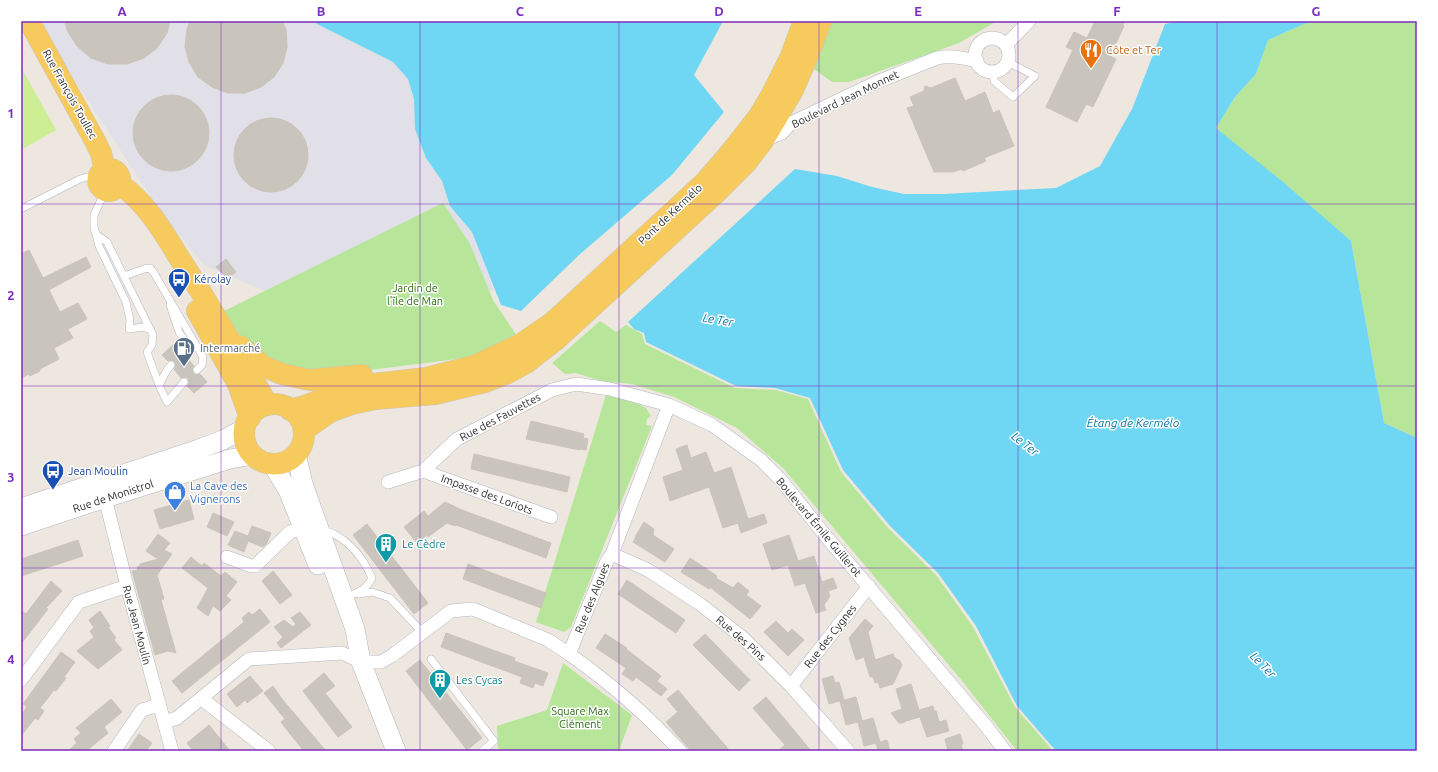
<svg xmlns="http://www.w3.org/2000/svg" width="1438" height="772" font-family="Ubuntu,sans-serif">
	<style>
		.industrial { fill: #e1dfe7 }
		.green { fill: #b7e69a }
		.pitch { fill: #cdee95 }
		.water { fill: #6fd6f3 }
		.building { fill: #c9c5bd; stroke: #cac3b8 }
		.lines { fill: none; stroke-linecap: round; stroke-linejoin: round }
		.lane-casing { stroke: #b2b6c0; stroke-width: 8 }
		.street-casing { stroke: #b2b6c0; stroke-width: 14 }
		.secondary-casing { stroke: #b2b6c0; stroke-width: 20 }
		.primary-casing { stroke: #c8c8c8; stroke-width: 22 }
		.lane { stroke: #fff; stroke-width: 7 }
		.street { stroke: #fff; stroke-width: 13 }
		.secondary { stroke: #fff; stroke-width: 19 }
		.primary { stroke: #f6ca5c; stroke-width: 21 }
		.grid { fill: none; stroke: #7b2cbf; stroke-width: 1; stroke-opacity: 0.55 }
		.labels { text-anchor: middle; stroke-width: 3; stroke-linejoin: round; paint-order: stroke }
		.food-label { font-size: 11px; fill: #c56008; stroke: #fff; text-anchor: start }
		.street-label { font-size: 11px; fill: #2c2c2c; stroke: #fff }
		.transit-label { font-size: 11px; fill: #164399; stroke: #fff; text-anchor: start }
		.park-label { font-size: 11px; fill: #2e6e18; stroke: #fff }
		.service-label { font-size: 11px; fill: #4e5e75; stroke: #fff; text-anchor: start }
		.shop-label { font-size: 11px; fill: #366cbe; stroke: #fff; text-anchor: start }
		.culture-label { font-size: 11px; fill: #0d838f; stroke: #fff; text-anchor: start }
		.water-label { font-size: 12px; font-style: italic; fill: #0976a4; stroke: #fff }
		.neatline { fill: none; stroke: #7b2cbf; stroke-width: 1.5 }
		.grid-label { font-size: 13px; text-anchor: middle; font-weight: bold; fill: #7b2cbf }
	</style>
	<rect width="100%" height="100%" fill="#eee7df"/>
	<path class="industrial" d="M36 21H316L318 24 393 62 408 79 414 99 415 129 426 158 442 181 450 206 472 232 494 290 366 318 267 292 204 265 160 211Z"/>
	<path class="green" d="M830 21H997L959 43 849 82H832L814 69Z
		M1316 21H1417V438L1384 423 1351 241 1216 128 1235 97 1256 74 1268 40 1304 24Z
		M443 203 470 244 493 300 517 336 479 355 450 360 314 377 295 375 247 346 224 311Z
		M600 321 616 332 626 325 642 334 645 344 735 388 776 390 808 399 841 472 888 528 936 575 973 627 1015 707 1053 751H1017L963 682 783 468 737 428 674 397 632 384 602 381 575 373 565 374 552 363Z
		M606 395 633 401 646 408 651 416 647 419 646 425 652 426 571 627 564 632 536 622Z
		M563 663 632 715 619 751H500L498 748 497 726 547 710Z"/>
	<path class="pitch" d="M21 67 56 130 21 150Z"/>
	<path class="water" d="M316 21H723L694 75 724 112 672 175 579 255 521 311 501 305 472 232 450 206 442 181 426 158 415 129 414 99 408 79 393 62 317 24Z
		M1181 21H1316L1304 24 1268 40 1256 74 1235 97 1216 128 1283 182 1351 241 1384 423 1417 438V751H1056L1017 706 976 626 938 573 890 526 843 470 810 398 775 388 736 386 646 342 644 333 634 329 628 322 795 169 837 176 872 187 904 194H943L1056 188 1100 166 1132 109 1165 24Z"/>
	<path class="building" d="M65 21H170L167 33 157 48 144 58 127 64H108L91 58 77 46 67 30Z
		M190 21H282L286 30 287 47 283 63 274 77 261 87 245 93H228L212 87 198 77 189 62 185 46 187 29Z
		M1095 21H1125L1123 25 1124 26 1110 56 1116 59 1093 107 1086 104 1077 122 1046 107 1073 50 1066 47 1074 32 1087 38Z
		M955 78 965 101 985 92 993 113 999 110 1014 146 984 158 986 161 963 171 962 169 953 172H934L907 108 914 106 910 97 924 91 925 86 931 88Z
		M133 133a38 38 0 1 1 76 0a38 38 0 1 1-76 0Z
		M234 155a37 37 0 1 1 74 0a37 37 0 1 1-74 0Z
		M29 250 43 278 86 257 91 267 49 290 60 312 78 303 87 319 68 329 73 338 54 348 59 359 40 369V371L30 376 29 374 21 378V254Z
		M226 259 236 272 227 278 216 267Z
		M175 343 180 350 179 354 180 357 184 359 187 358 194 366 192 369 193 373 196 375 200 374 207 382 194 393 187 386 189 383 188 378 185 377 181 378 174 369 176 365 174 361 171 360 168 361 162 355Z
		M531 421 584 434 583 438 588 439 586 450 580 449V450L526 439Z
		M687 445 691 458 706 452 714 473 731 467 748 519 764 514 767 523 741 533 738 523 723 528 709 487 670 501 663 477 683 470 676 449Z
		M474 454 570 477 567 492 471 469Z
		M189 500 194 519 160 529 154 510Z
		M445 502 462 510 551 543 546 558 456 525 455 526 447 523 428 537 427 535 417 543 404 527 424 511 428 516Z
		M213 513 234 522 227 536 207 527Z
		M644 522 654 529 653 535 674 549 665 562 633 542 636 537H635Z
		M367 524 428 603 414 614 353 535Z
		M252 526 271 533 267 543 263 547 248 541 244 552 228 545 235 531 248 536Z
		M158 534 170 543 164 550 172 554 157 575 164 599 161 600 176 653 168 651 155 655 132 571 138 570 137 567 140 566V564L158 559 146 551Z
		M789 535 798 561 814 556 822 582 833 578 837 588 828 591 830 596 824 605 826 610 816 613 805 583 795 586 788 565 772 570 763 544Z
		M78 540 83 556 21 576V559Z
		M191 557 202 566 204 563 221 576 225 572 237 582 226 596 231 600 220 611 213 606 208 616 197 608 208 588 182 568Z
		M690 558 717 576 716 578 733 588 738 582 749 591 746 595 761 606 750 619 710 587 709 589 681 572Z
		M468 564 546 593 541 608 463 579Z
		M273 571 292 595 280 604 262 581Z
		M627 580 685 620 676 633 618 594Z
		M51 581 62 591 46 608 48 609 21 644V610L26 614Z
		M260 609 270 622 182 693 172 681 244 622 242 618 249 612 252 615Z
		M100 611 110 626 108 627 116 638 114 640 122 650 98 669 77 651 94 637 90 631 94 628 89 620Z
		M300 612 311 625 281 648 277 643 283 637 274 627 284 620 293 627 296 624 291 618Z
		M865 619 873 626 868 632 875 660 893 654 894 657 900 661 902 665 893 684 880 688 878 682 875 683 873 677H870L864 657 856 660 849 638Z
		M776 621 788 633 792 629 804 640 788 656 764 632Z
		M446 633 515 658 514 661 548 673 543 686 535 683 533 688 520 683 522 677 441 647Z
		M605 634 627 648 626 649 661 676 657 681 667 689 661 696 636 677 633 681 622 674 626 668 596 648Z
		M705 634 750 680 739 691 693 645Z
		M61 652 75 662 64 677 66 678 56 691 54 690 40 708 44 711 38 720 35 718 21 736V716L27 707 23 704Z
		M420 660 482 738 467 750 406 671Z
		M324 673 335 686 325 693 352 727 338 737 303 691Z
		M250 676 263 691 247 703 245 700 237 707 227 694Z
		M833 676 835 683 839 682 844 700 856 697 862 721 846 725 840 701 843 700 829 704 822 679Z
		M911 684 919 710 933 706 934 711H936L939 722 946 720 949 731 927 737 920 717 906 721 903 723H899L891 713 902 709 896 689Z
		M273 686 282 699 326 751H304L287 730 281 722 285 719 264 693Z
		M678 690 693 708 730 751H691L666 722 678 712 667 699Z
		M766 697 793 729 811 751H778L785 745 753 708Z
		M111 699 122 712 104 727 108 733 86 751H68L77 743 74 739 81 733 76 728Z
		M873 718 880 742 864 746 858 722Z
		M209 725 230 751H193L187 743Z
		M139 734 152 743 146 751H127Z
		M960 734 963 744H961L963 751H948L945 739Z
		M887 740 890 751H878L876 743Z"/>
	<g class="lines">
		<g class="lane-casing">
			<path id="lane" d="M993 72 994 81 1013 97 1035 76 1008 62
				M104 190 101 200 94 215V227L99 246 126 302 130 320 129 329 143 327 151 330
				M21 209 80 179 87 177 98 178
				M97 235 107 242 153 335 152 345 147 352 159 385
				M124 276 144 269 150 268 154 273 203 357 202 365 197 370
				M170 305 179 332 186 342 187 349 184 354
				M171 365 167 370 159 385 167 402 184 382
				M321 530C345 534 363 557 372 578 367 588 361 591 351 595
				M359 594 372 592 390 598 423 633
				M431 659 494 741 482 751"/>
		</g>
		<g class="street-casing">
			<path id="street" d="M975 55a17 17 0 1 1 34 0a17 17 0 1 1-34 0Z
				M1006 45 1029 21
				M764 140 782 133 791 123 877 82 937 58C951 55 963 58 977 61
				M669 405 612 554 607 561 569 654C609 682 647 715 680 751
				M423 471 551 517
				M388 482 423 471 457 439 552 390 576 384 610 389 669 405 712 425 761 460 781 480 824 534 986 726 1005 751
				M105 498 127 586 172 751
				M612 554 648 570 700 604 742 637 791 686 848 751
				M227 557 251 566H255L290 532 304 528
				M21 680 79 602 127 586
				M791 686 869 586
				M202 699 269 751
				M165 722 177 718 249 659 342 653 361 662H381L393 655 451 611 473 609 548 640 569 654
				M114 751 142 710 159 705"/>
		</g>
		<g class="secondary-casing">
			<path id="secondary" d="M296 454 303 484 355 629 361 662 396 751
				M272 464 288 490 318 565
				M21 508 199 449 223 440 245 428
				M21 526 105 498 230 459 253 455"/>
		</g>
		<g class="primary-casing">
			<path id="primary" d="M29 21 95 141 101 153 105 170
				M98 180a11 11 0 1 1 22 0a11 11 0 1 1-22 0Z
				M120 184C148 205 162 230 180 259 211 307 239 356 268 405
				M197 311 238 384 250 418
				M240 346 263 366 282 374 310 380 362 375
				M244 434a30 30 0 1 1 60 0a30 30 0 1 1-60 0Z
				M290 410 305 406 343 391 365 385 426 378 474 366 521 344 553 322 705 182 730 153 759 116 771 96 790 58 804 21
				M304 430 330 412 352 404 375 399 435 394 485 382 508 373 526 363 557 339 716 193 746 163 763 141 792 92 807 58 821 21"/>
		</g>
		<use href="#lane" class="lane"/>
		<use href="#street" class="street"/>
		<use href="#secondary" class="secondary"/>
		<use href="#primary" class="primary"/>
	</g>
	<path class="grid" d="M221 21V751M420 21V751M619 21V751M819 21V751M1018 21V751M1217 21V751M21 204H1417M21 386H1417M21 568H1417"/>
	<defs>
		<g id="restaurant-pin" transform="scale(1.15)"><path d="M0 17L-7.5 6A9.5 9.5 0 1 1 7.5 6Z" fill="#e8710a" stroke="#fff"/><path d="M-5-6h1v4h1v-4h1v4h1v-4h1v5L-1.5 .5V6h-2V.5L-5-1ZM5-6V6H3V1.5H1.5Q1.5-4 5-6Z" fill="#fff"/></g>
		<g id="bus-pin" transform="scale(1.15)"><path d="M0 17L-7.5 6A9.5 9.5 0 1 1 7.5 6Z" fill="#1a4fb4" stroke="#fff"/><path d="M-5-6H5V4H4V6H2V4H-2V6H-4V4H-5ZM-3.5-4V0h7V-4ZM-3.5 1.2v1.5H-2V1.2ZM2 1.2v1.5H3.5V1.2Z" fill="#fff"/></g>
		<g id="fuel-pin" transform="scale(1.15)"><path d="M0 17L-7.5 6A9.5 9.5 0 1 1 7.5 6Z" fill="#5c6f8a" stroke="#fff"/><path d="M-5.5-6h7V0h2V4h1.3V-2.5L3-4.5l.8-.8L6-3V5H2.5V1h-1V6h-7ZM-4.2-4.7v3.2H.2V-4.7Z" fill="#fff"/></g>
		<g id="shop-pin" transform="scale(1.15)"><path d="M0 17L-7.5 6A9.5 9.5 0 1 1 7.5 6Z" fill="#3f7fe0" stroke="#fff"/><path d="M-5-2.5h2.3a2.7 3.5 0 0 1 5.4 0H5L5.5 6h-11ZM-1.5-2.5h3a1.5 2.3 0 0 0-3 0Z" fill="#fff"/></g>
		<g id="building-pin" transform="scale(1.15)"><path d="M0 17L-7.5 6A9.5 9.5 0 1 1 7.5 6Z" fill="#0f9aa8" stroke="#fff"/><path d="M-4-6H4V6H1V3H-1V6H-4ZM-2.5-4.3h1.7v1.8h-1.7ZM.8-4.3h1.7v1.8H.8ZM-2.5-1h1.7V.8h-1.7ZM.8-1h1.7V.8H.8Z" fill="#fff"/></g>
	</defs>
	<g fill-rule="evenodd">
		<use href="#restaurant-pin" x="1091" y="50"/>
		<use href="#bus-pin" x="179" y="279"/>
		<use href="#fuel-pin" x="184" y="348"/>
		<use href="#bus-pin" x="53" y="471"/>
		<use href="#shop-pin" x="175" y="492"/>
		<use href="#building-pin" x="386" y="544"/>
		<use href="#building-pin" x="440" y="680"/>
	</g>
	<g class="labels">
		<g class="food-label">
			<text x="1106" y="54">Côte et Ter</text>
		</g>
		<g class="street-label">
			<text transform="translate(70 94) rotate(61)" y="4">Rue François Toullec</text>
			<text transform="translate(845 99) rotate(-26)" y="4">Boulevard Jean Monnet</text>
			<text transform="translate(670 214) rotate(-43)" y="4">Pont de Kermélo</text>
			<text transform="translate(500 417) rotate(-28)" y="4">Rue des Fauvettes</text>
			<text transform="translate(487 494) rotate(20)" y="4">Impasse des Loriots</text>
			<text transform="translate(113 496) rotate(-18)" y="4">Rue de Monistrol</text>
			<text transform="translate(819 527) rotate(50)" y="4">Boulevard Émile Guillerot</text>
			<text transform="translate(592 598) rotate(-68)" y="4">Rue des Algues</text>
			<text transform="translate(137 625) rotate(75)" y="4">Rue Jean Moulin</text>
			<text transform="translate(830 636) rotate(-52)" y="4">Rue des Cygnes</text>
			<text transform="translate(741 638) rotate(41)" y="4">Rue des Pins</text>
		</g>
		<g class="transit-label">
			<text x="194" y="283">Kérolay</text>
			<text x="68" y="475">Jean Moulin</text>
		</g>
		<g class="park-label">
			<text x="415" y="292">Jardin de<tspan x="415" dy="13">l'île de Man</tspan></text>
			<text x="580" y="715">Square Max<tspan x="580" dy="13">Clément</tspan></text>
		</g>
		<g class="service-label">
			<text x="200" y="352">Intermarché</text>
		</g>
		<g class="shop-label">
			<text x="190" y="490">La Cave des<tspan x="190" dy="13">Vignerons</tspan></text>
		</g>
		<g class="culture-label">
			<text x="402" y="548">Le Cèdre</text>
			<text x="456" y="684">Les Cycas</text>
		</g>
		<g class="water-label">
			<text transform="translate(718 320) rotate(9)" y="4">Le Ter</text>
			<text x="1133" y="427">Étang de Kermélo</text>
			<text transform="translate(1025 444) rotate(38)" y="4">Le Ter</text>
			<text transform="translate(1263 665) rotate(45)" y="4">Le Ter</text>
		</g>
	</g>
	<rect width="1438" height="772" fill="none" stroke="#ffffff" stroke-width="44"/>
	<rect x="22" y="22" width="1394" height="728" class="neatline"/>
	<g class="grid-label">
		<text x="122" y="16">A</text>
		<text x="321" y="16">B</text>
		<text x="520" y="16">C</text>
		<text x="719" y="16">D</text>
		<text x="918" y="16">E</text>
		<text x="1117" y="16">F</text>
		<text x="1316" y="16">G</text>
		<text x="11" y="118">1</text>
		<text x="11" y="300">2</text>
		<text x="11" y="482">3</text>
		<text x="11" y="664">4</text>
	</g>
</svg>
